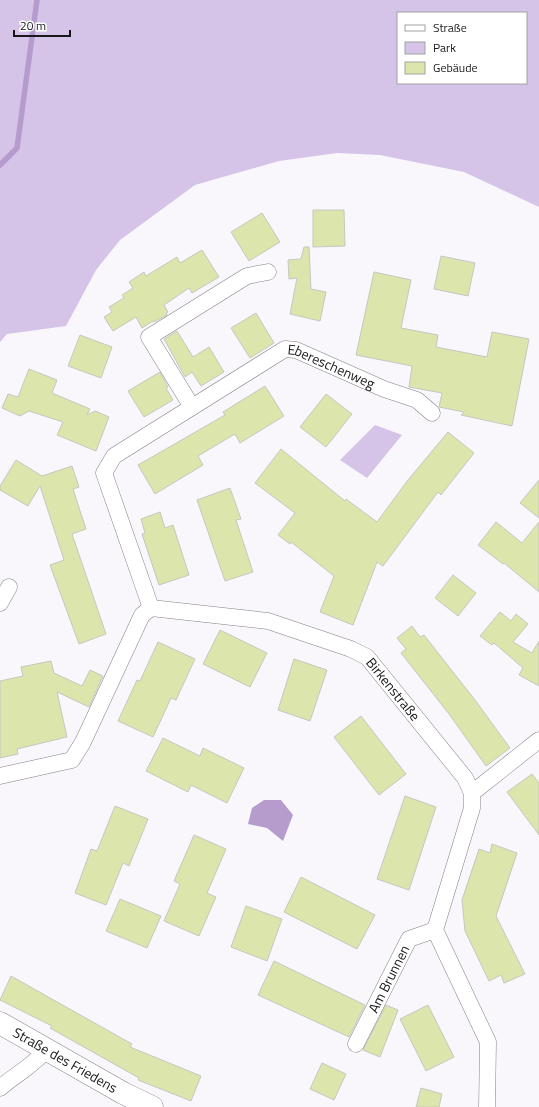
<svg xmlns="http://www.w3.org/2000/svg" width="539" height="1107" font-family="'Titillium Web',sans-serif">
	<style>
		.green { fill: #d5c3e8; fill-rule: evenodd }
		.water { fill: #b59ccd }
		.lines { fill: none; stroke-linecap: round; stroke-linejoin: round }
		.stream { stroke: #b59ccd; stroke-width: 5.5 }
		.building { fill: #dce5ab; stroke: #c6c7c2 }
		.street-casing { stroke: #838185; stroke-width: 17 }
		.secondary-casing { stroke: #838185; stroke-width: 23 }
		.street { stroke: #fff; stroke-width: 16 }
		.secondary { stroke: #fff; stroke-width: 22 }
		.labels { text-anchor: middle; stroke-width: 3; stroke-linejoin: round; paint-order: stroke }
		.street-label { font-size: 14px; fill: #181719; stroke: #fff }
	</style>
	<rect width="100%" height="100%" fill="#f9f7fc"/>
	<path class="green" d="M0 0H539V207L464 172 380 155 337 153 279 161 195 185 120 240 96 270 66 326 7 334 0 342ZM398 13H526V83H398Z
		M375 425 402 435 367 478 340 460Z"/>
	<path class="water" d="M264 800H281L293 815 283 841 267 828 248 824 252 808Z"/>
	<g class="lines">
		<path class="stream" d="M0 165 17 148 37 0"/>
	</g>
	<path class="building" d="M313 210H344L345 246 313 247Z
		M262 213 280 242 249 261 231 232Z
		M304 247H309L311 289 326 292 320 321 290 314 297 278 289 279 288 260 301 259Z
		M202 250 219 277 192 293 189 288 164 305 168 312 166 313 167 315 154 322 153 321 142 328 136 317 113 331 104 317 112 312 109 307 124 298 122 295 133 288 129 282 144 272 146 276 177 257 180 263Z
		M441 256 475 263 468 296 434 289Z
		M374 272 411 280 401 328 438 335 436 347 487 357 492 332 529 339 512 426 461 415 464 412 439 407 442 393 409 387 412 366 356 355Z
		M256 313 274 343 250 358 231 328Z
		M177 331 193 357 209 347 224 372 201 386 192 372 185 377 164 339Z
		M80 335 112 347 101 378 68 366Z
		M29 369 57 380 52 393 90 409 87 415 95 411 109 417 96 451 57 435 63 422 29 411 20 416 2 408 8 394 18 397Z
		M160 372 168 387 166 388 173 400 144 417 128 391Z
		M265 386 284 416 240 443 235 434 198 456 203 465 155 494 138 465 225 415 223 412Z
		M326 394 352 414 326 447 300 427Z
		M448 432 474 453 441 495 438 492 383 566 377 562 353 625 320 612 334 576 291 542 290 544 278 535 295 513 255 483 281 449 345 501 346 499 377 522 408 480Z
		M16 460 42 476 72 466 79 487 73 489 86 529 72 534 106 634 79 644 50 565 64 560 40 486 28 506 0 490V486Z
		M539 480V518L520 503Z
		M230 488 241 519 236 520 253 572 225 581 197 500Z
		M160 512 165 528 173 525 189 575 159 585 142 534 145 533 141 519Z
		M496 522 522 543 539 522V592L504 563 503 564 478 545Z
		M453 575 476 593 458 616 435 598Z
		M500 612 511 621 516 614 528 624 513 642 532 653 539 641V686L519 675 523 668 494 643 492 645 480 636Z
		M412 626 420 637 424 635 475 700 510 748 486 766 449 714 401 653 406 649 397 638Z
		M220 630 267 653 250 687 203 664Z
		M158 642 195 659 176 700 171 698 153 737 118 721 137 680 140 681Z
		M294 659 327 670 310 721 278 710Z
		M51 661 54 673 82 686 90 670 103 676 89 707 57 692 67 737 17 749 18 754 0 758V681L23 676 21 667Z
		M361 716 406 774 379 795 334 737Z
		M163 738 200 756 203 748 244 768 227 803 191 785 188 792 146 771Z
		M532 774 539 783V835L507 792Z
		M405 796 436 807 409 890 377 879Z
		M115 806 148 819 129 866 123 863 106 905 75 893 91 849 97 851Z
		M194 835 226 849 207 893 216 897 199 936 164 921 180 884 174 881Z
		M492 844 517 853 496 916 525 974 504 983 501 975 489 981 465 931 462 900 479 849 490 853Z
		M301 877 375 915 357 949 284 912Z
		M120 899 161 916 147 948 106 931Z
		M246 906 282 919 267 961 231 947Z
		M274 961 365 1005 349 1037 258 995Z
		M11 976 132 1044 130 1047 201 1076 191 1101 138 1080 139 1078 50 1028 52 1026 0 1000Z
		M386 1005 398 1010 380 1057 363 1050Z
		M428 1005 454 1057 426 1071 400 1019Z
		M322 1063 346 1074 334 1100 310 1089Z
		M421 1088 442 1094 439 1107H416Z"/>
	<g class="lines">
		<g class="street-casing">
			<g id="street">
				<path d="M192 407 149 337 247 276 268 272"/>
				<path d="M0 603 9 587"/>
				<path id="s1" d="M151 608 104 473 114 456 285 349 296 350 384 389 417 400 432 413"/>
				<path id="s2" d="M0 776 72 760 83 742 142 615 151 608 268 621 351 649 367 657 465 778 472 793V808L435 930 488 1042 487 1107"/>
				<path d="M472 793 539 740"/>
				<path id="s3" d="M356 1044 409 939 435 930"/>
				<path d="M0 1088C16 1074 33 1066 46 1050"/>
			</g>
		</g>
		<g class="secondary-casing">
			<g id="secondary">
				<path id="s4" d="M0 1023 123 1093 152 1107"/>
			</g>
		</g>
		<use href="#street" class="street"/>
		<use href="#secondary" class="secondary"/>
	</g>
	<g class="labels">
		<g class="street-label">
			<text dy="5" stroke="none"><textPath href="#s1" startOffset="414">Ebereschenweg</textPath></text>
			<text dy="5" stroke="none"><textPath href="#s2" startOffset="511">Birkenstraße</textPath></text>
			<text dy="5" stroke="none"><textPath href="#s3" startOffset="73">Am Brunnen</textPath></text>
			<text dy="5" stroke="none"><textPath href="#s4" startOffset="75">Straße des Friedens</textPath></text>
		</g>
	</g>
	<rect x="397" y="12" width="130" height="72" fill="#ffffff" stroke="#a3a2a3"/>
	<rect x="405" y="25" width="20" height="6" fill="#ffffff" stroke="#a3a2a3"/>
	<text x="433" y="32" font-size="12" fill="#181719">Straße</text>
	<rect x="405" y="42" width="20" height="12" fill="#d5c3e8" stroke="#a3a2a3"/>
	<text x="433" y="52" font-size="12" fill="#181719">Park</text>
	<rect x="405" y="62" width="20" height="12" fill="#dce5ab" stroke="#a3a2a3"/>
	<text x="433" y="72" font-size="12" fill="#181719">Gebäude</text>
	<path d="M14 30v6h56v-6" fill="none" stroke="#181719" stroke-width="2"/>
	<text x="20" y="30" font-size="12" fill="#181719" stroke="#ffffff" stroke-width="3" paint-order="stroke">20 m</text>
</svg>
